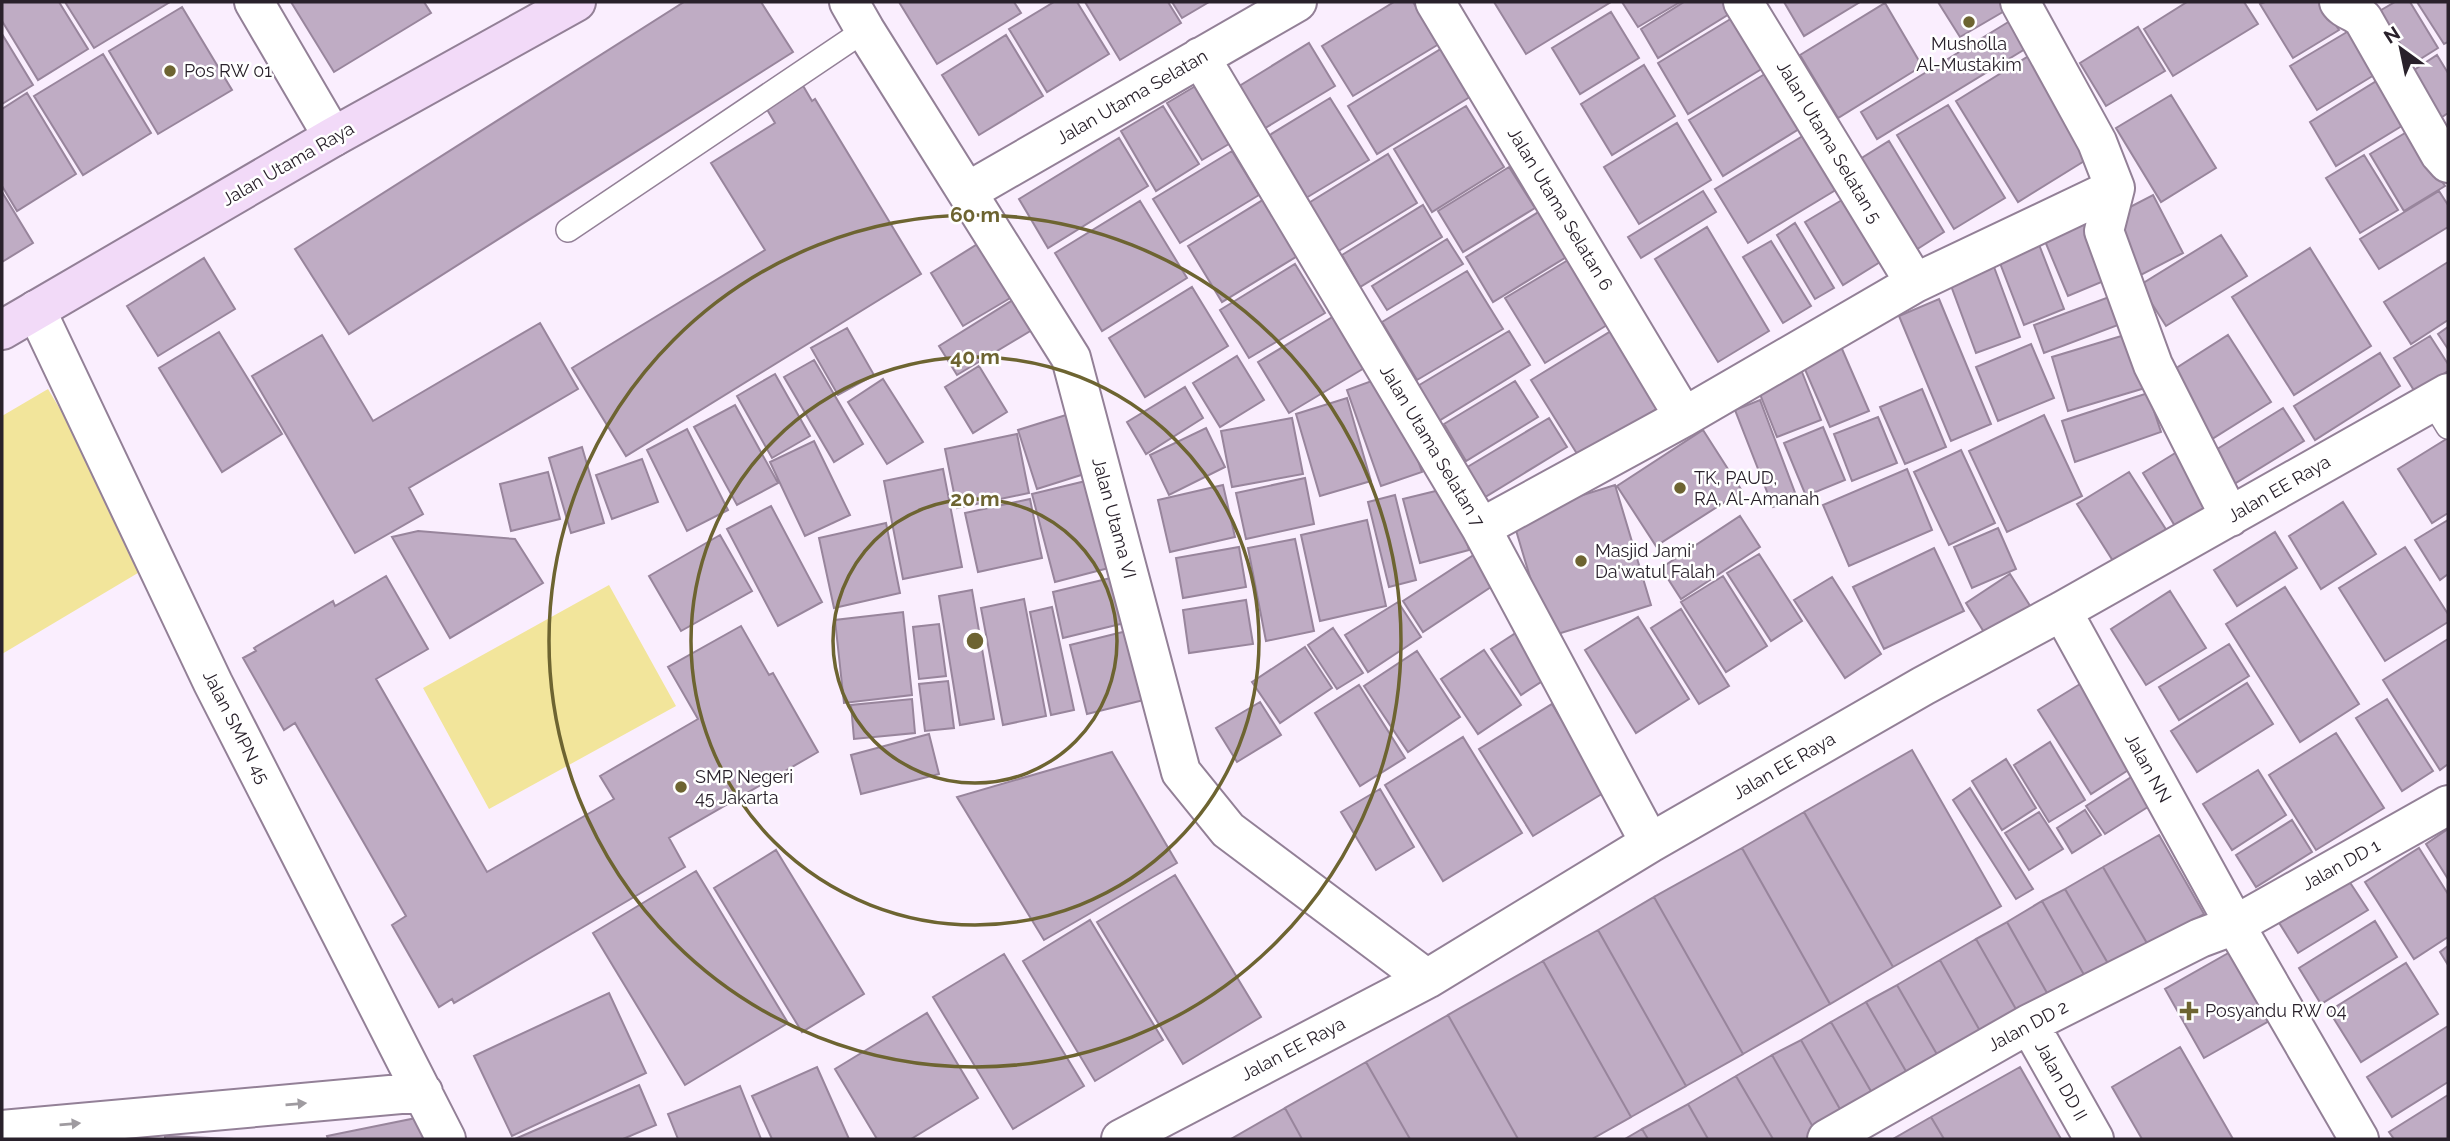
<svg xmlns="http://www.w3.org/2000/svg" width="2450" height="1141" font-family="Raleway,sans-serif">
	<style>
		.green { fill: #f2e59b }
		.building { fill: #bfacc4; stroke: #98859c; stroke-width: 2 }
		.lines { fill: none; stroke-linecap: round; stroke-linejoin: round }
		.service-casing { stroke: #938097; stroke-width: 26 }
		.minor-casing { stroke: #938097; stroke-width: 42 }
		.secondary-casing { stroke: #938097; stroke-width: 42 }
		.service { stroke: #fff; stroke-width: 23 }
		.minor { stroke: #fff; stroke-width: 38 }
		.secondary { stroke: #f2daf8; stroke-width: 38 }
		.oneway { fill: #9f9ba0 }
		.ring { fill: none; stroke: #6d6431; stroke-width: 3.5 }
		.poi-dot { fill: #6d6431; stroke: #fff; stroke-width: 2.5 }
		.labels { text-anchor: middle; stroke-width: 5; stroke-linejoin: round; paint-order: stroke }
		.poi-label { font-size: 18px; fill: #29212b; stroke: #fff; text-anchor: start }
		.street-label { font-size: 18px; fill: #29212b; stroke: #fff }
		.centre { fill: #6d6431; stroke: #fff; stroke-width: 3.5 }
		.ring-label { font-size: 21px; text-anchor: middle; font-weight: bold; fill: #6d6431; stroke: #fff; stroke-width: 5; stroke-linejoin: round; paint-order: stroke }
	</style>
	<rect width="100%" height="100%" fill="#faeefe"/>
	<path class="green" d="M48 389 153 564 2 654V416Z
		M609 585 676 706 489 809 423 688Z"/>
	<path class="building" d="M2 2H59L88 49 38 80 2 21Z
		M65 2H170L94 48Z
		M291 2H424L431 13 334 72Z
		M684 2H761L793 52 349 334 295 249Z
		M899 2H1014L1021 13 937 64Z
		M1054 2H1077L1109 54 1047 92 1009 29Z
		M1085 2H1168L1181 23 1120 60Z
		M1172 2H1209L1182 18Z
		M1394 2H1413L1439 44 1353 96 1322 46Z
		M1494 2H1611L1526 54Z
		M1622 2H1680L1638 27Z
		M1684 2H1735L1739 8 1658 58 1641 29Z
		M1784 2H1860L1804 36Z
		M1938 2H2010L2013 6 1960 37Z
		M2187 2H2244L2258 24 2173 76 2144 29Z
		M2265 2H2321L2339 30 2293 58 2260 4Z
		M2395 2H2410L2438 48 2409 66 2376 13Z
		M2417 2H2448V42L2444 44Z
		M1885 3 1922 66 1838 118 1800 55Z
		M182 7 232 90 158 134 109 51Z
		M1611 12 1639 58 1580 94 1552 48Z
		M1742 12 1773 62 1688 114 1658 63Z
		M2023 13 2040 40 1877 139 1861 112Z
		M2357 26 2384 69 2317 110 2290 66Z
		M2138 27 2165 71 2106 106 2080 63Z
		M2 34 33 85 2 104Z
		M1006 35 1043 96 979 135 942 75Z
		M1309 43 1335 86 1262 130 1236 88Z
		M1444 47 1473 95 1377 154 1348 106Z
		M103 54 151 133 83 175 34 96Z
		M2032 54 2094 155 2018 202 1956 101Z
		M2437 55 2448 73V113L2439 119 2411 72Z
		M1644 65 1675 116 1612 155 1581 104Z
		M1778 66 1812 121 1723 176 1689 120Z
		M2383 77 2410 121 2336 166 2310 122Z
		M1209 78 1244 135 1202 160 1167 103Z
		M802 84 812 101 815 99 921 274 626 456 572 368 765 250 711 163 775 123 765 106Z
		M27 93 76 174 17 211 2 186V109Z
		M2171 95 2216 168 2161 202 2116 128Z
		M1330 98 1369 160 1306 198 1268 136Z
		M1948 105 2005 198 1954 229 1897 135Z
		M1163 106 1199 164 1156 191 1121 131Z
		M1466 106 1504 167 1432 212 1394 149Z
		M1677 123 1711 180 1639 224 1604 167Z
		M2410 130 2445 186 2404 211 2370 154Z
		M1811 131 1844 185 1748 243 1715 189Z
		M1119 138 1148 186 1048 248 1019 199Z
		M1889 141 1944 232 1908 255 1852 164Z
		M1232 151 1259 195 1180 243 1153 199Z
		M1388 154 1417 203 1337 252 1307 204Z
		M2364 155 2398 210 2360 233 2326 178Z
		M1509 167 1535 208 1463 252 1438 211Z
		M1703 191 1716 212 1641 258 1628 237Z
		M2439 191 2448 205V227L2379 269 2360 239Z
		M2 192 33 243 2 262Z
		M1274 193 1309 249 1222 302 1188 246Z
		M2153 195 2183 253 2137 277 2107 219Z
		M1847 197 1885 259 1843 285 1805 222Z
		M1140 201 1187 278 1102 331 1055 253Z
		M1423 205 1442 237 1360 287 1342 255Z
		M1545 208 1573 253 1493 302 1466 257Z
		M2085 217 2111 278 2068 296 2042 234Z
		M1795 223 1834 288 1815 299 1777 235Z
		M1707 227 1769 331 1718 362 1655 259Z
		M2221 235 2247 276 2166 326 2140 285Z
		M1447 239 1463 264 1387 310 1372 286Z
		M984 240 1017 294 963 326 931 273Z
		M1771 241 1811 306 1783 323 1743 257Z
		M2038 242 2064 309 2024 325 1998 258Z
		M2310 248 2371 346 2294 395 2232 297Z
		M1573 257 1612 322 1545 363 1505 298Z
		M204 258 235 309 158 356 127 306Z
		M2448 262V320L2411 344 2384 302Z
		M1295 264 1325 313 1249 358 1220 310Z
		M1994 267 2020 337 1976 353 1950 283Z
		M1467 271 1503 329 1417 380 1382 322Z
		M1192 287 1228 346 1145 397 1109 338Z
		M1024 293 1042 324 957 375 939 346Z
		M2117 294 2126 322 2044 353 2034 325Z
		M1939 299 1991 424 1951 441 1899 316Z
		M1334 316 1366 367 1289 413 1258 362Z
		M540 323 578 389 409 488 423 514 355 553 252 376 322 335 373 421Z
		M2448 327V349L2438 334Z
		M847 328 874 375 838 395 811 348Z
		M1616 328 1663 405 1579 457 1531 380Z
		M1509 331 1530 365 1437 422 1416 387Z
		M219 332 282 434 222 472 159 368Z
		M2128 334 2145 388 2068 411 2052 357Z
		M2228 335 2271 402 2212 439 2170 372Z
		M2430 336 2448 364V371L2415 392 2394 358Z
		M1839 342 1869 411 1830 427 1800 358Z
		M2031 344 2054 398 1998 421 1976 367Z
		M2380 353 2400 386 2315 440 2294 406Z
		M1237 356 1264 400 1220 427 1193 383Z
		M814 360 863 444 834 462 784 377Z
		M979 366 1007 412 973 433 945 387Z
		M1800 367 1821 420 1777 437 1756 384Z
		M775 374 810 436 772 458 737 396Z
		M1388 375 1422 472 1381 486 1347 390Z
		M883 379 923 442 887 464 848 402Z
		M1515 381 1538 417 1466 461 1444 424Z
		M1185 387 1203 418 1146 454 1127 422Z
		M1922 389 1946 447 1905 464 1880 407Z
		M2148 393 2161 432 2075 462 2062 421Z
		M1347 398 1371 481 1320 496 1296 414Z
		M1760 400 1797 498 1773 507 1735 410Z
		M735 405 778 483 737 505 694 427Z
		M2283 408 2304 441 2226 489 2206 456Z
		M1082 410 1100 469 1037 489 1018 430Z
		M2044 415 2082 496 2007 532 1969 451Z
		M1878 417 1897 463 1852 481 1834 434Z
		M1292 418 1303 474 1232 487 1221 431Z
		M1549 418 1567 447 1477 502 1459 472Z
		M1823 427 1845 480 1806 496 1784 443Z
		M1206 428 1225 467 1169 495 1150 455Z
		M687 429 728 510 687 531 647 450Z
		M1703 430 1742 491 1656 546 1617 486Z
		M1017 434 1029 493 957 508 945 449Z
		M2448 438V513L2432 523 2398 469Z
		M814 441 850 515 805 536 770 462Z
		M582 447 604 523 571 533 549 458Z
		M1961 450 1995 523 1949 545 1914 472Z
		M2180 450 2216 507 2178 531 2143 473Z
		M642 459 658 502 612 519 596 475Z
		M943 469 962 567 903 579 884 481Z
		M1907 469 1932 530 1849 566 1823 505Z
		M548 472 560 519 511 531 500 484Z
		M2129 472 2167 531 2115 564 2077 504Z
		M1102 477 1124 564 1055 582 1032 494Z
		M1305 478 1314 524 1246 539 1236 493Z
		M1223 485 1235 537 1170 552 1158 500Z
		M1615 485 1651 605 1548 637 1512 517Z
		M1452 487 1469 550 1420 563 1403 499Z
		M1395 495 1416 580 1389 587 1368 502Z
		M1030 499 1042 558 978 572 965 513Z
		M2343 502 2376 554 2321 589 2289 536Z
		M771 506 822 602 778 626 727 529Z
		M1740 516 1760 547 1681 599 1661 568Z
		M1367 520 1386 606 1320 621 1301 535Z
		M2448 520V574L2440 580 2415 540Z
		M886 523 900 593 834 608 819 538Z
		M1998 528 2016 569 1972 588 1954 547Z
		M418 531 515 539 543 583 450 638 392 537Z
		M2275 532 2297 568 2237 606 2214 570Z
		M720 535 752 591 681 631 649 576Z
		M1295 539 1314 631 1266 641 1248 548Z
		M1239 547 1246 587 1183 598 1176 558Z
		M1486 547 1506 577 1423 632 1403 601Z
		M2405 547 2448 614V622L2385 661 2339 588Z
		M1934 548 1964 611 1884 649 1853 587Z
		M1759 554 1802 621 1771 641 1727 573Z
		M1127 574 1137 620 1063 638 1053 592Z
		M2010 574 2037 617 1992 645 1966 603Z
		M386 576 428 649 376 679 487 872 614 799 600 776 698 719 668 667 741 626 769 675 773 673 818 752 669 838 685 867 454 1003 452 999 439 1007 392 925 406 916 295 723 284 730 243 658 256 651 254 648 333 601 335 606Z
		M1723 576 1767 646 1726 672 1681 602Z
		M1832 577 1881 654 1845 678 1794 600Z
		M2285 587 2359 704 2300 742 2226 624Z
		M972 590 994 719 960 725 939 596Z
		M2170 591 2206 648 2146 685 2111 629Z
		M1024 599 1046 716 1003 725 981 608Z
		M1246 600 1253 644 1189 653 1183 610Z
		M1398 602 1421 637 1368 672 1345 635Z
		M1052 607 1074 710 1051 715 1030 612Z
		M1681 609 1729 686 1699 704 1651 628Z
		M903 612 912 695 844 703 835 620Z
		M1638 617 1689 699 1636 733 1585 650Z
		M939 624 946 676 919 679 913 627Z
		M1528 625 1558 671 1521 695 1491 649Z
		M1139 628 1156 697 1087 714 1070 645Z
		M1333 628 1363 673 1337 689 1308 645Z
		M2448 639V764L2440 770 2383 680Z
		M2229 644 2249 676 2179 720 2159 687Z
		M1305 647 1332 688 1280 723 1252 682Z
		M1484 650 1521 705 1478 734 1441 679Z
		M1417 651 1460 717 1408 752 1364 686Z
		M948 681 954 728 925 731 919 684Z
		M2247 683 2273 724 2197 772 2171 731Z
		M2080 684 2133 767 2091 794 2038 710Z
		M1359 685 1405 758 1360 786 1315 713Z
		M912 699 915 733 854 739 851 705Z
		M2387 699 2433 771 2402 791 2356 718Z
		M1260 702 1281 735 1237 762 1216 728Z
		M1552 704 1605 792 1533 836 1479 749Z
		M2336 733 2384 808 2316 850 2269 775Z
		M929 734 939 774 861 794 851 755Z
		M1463 737 1522 833 1443 881 1385 785Z
		M2050 742 2085 800 2049 822 2014 765Z
		M1912 750 2001 906 1893 967 1804 812Z
		M1112 752 1177 863 1044 940 957 797Z
		M2006 759 2036 808 2002 830 1972 781Z
		M2258 770 2286 815 2232 850 2203 804Z
		M2133 776 2151 805 2105 834 2086 806Z
		M1970 788 2033 889 2016 899 1953 800Z
		M1380 789 1414 847 1376 870 1341 812Z
		M2085 810 2101 835 2072 853 2057 828Z
		M1804 812 1893 967 1830 1004 1742 848Z
		M2039 812 2063 849 2029 870 2005 833Z
		M2292 820 2312 852 2256 887 2236 855Z
		M2448 829V879L2426 844Z
		M2159 835 2204 914 2148 945 2103 867Z
		M1742 848 1830 1004 1743 1054 1654 897Z
		M2419 848 2448 894V937L2414 959 2365 882Z
		M776 850 864 994 802 1032 714 888Z
		M2103 867 2148 945 2110 967 2065 889Z
		M696 871 788 1023 685 1085 593 933Z
		M1175 875 1261 1017 1183 1064 1097 922Z
		M2347 878 2368 910 2298 953 2278 921Z
		M2065 889 2110 967 2087 980 2042 901Z
		M1654 897 1743 1054 1686 1086 1598 930Z
		M2042 901 2087 980 2051 1000 2007 922Z
		M1090 920 1163 1040 1095 1081 1023 961Z
		M2375 921 2397 957 2321 1004 2299 968Z
		M2007 922 2051 1000 2021 1018 1976 939Z
		M1598 930 1686 1086 1631 1117 1543 961Z
		M1976 939 2021 1018 1984 1038 1940 960Z
		M2246 943 2285 1012 2204 1058 2165 989Z
		M2448 946V965L2440 952Z
		M1004 954 1084 1086 1013 1129 933 997Z
		M1940 960 1984 1038 1942 1063 1897 985Z
		M1543 961 1631 1117 1592 1139H1518L1448 1015Z
		M2406 963 2438 1014 2361 1062 2329 1011Z
		M1897 985 1942 1063 1911 1080 1866 1002Z
		M609 993 646 1073 512 1136 474 1056Z
		M1866 1002 1911 1080 1876 1100 1831 1022Z
		M927 1013 978 1098 911 1139H877L835 1069Z
		M1448 1015 1518 1139H1410L1366 1062Z
		M1831 1022 1876 1100 1845 1118 1801 1040Z
		M2448 1026V1082L2392 1117 2367 1077Z
		M1801 1040 1845 1118 1817 1134 1772 1055Z
		M2180 1047 2233 1139H2142L2112 1087Z
		M1772 1055 1817 1134 1808 1139H1773L1736 1076Z
		M1366 1062 1410 1139H1302L1285 1108Z
		M817 1067 849 1139H772L752 1096Z
		M2020 1067 2061 1139H1944L1931 1117Z
		M1736 1076 1773 1139H1708L1688 1104Z
		M639 1085 656 1125 623 1139H515Z
		M740 1086 761 1139H678L668 1114Z
		M2448 1095V1139H2394L2389 1132Z
		M1688 1104 1708 1139H1648L1642 1129Z
		M1285 1108 1302 1139H1231Z
		M421 1117 425 1139H328L327 1136Z
		M1931 1117 1944 1139H1893Z
		M1642 1129 1648 1139H1625Z
		M165 1136 234 1139H165Z"/>
	<g class="lines">
		<g class="service-casing">
			<path id="service" d="M568 230 865 30
				M2432 401 2448 427"/>
		</g>
		<g class="minor-casing">
			<path id="minor" d="M254 2 333 137
				M849 2 865 30 1071 358 1181 772 1228 830 1427 979
				M1435 2 1684 417
				M1743 2 1915 283
				M2020 2 2097 142 2115 188 2104 231 2153 365 2230 517
				M2339 2C2344 10 2356 12 2363 19L2440 154 2448 163
				M1200 57 1481 528 1650 843
				M967 192 1297 2
				M36 310 213 683 446 1139
				M1481 528 1684 417 1915 283 2115 188
				M2062 611 2235 925 2359 1139
				M2029 1024 2094 1139
				M2 1130 423 1092
				M1121 1139 1427 979 1650 843 1923 686 2062 611 2448 393
				M1827 1139 2029 1024 2200 938 2235 925 2448 805"/>
		</g>
		<g class="secondary-casing">
			<path id="secondary" d="M2 330 333 137 576 2"/>
		</g>
		<use href="#service" class="service"/>
		<use href="#minor" class="minor"/>
		<use href="#secondary" class="secondary"/>
	</g>
	<defs><path id="oneway-solid" d="M-6-.8H1V-3.2L6.5 0L1 3.2V.8H-6Z" transform="scale(1.75)"/></defs>
	<g class="oneway">
		<use href="#oneway-solid" transform="translate(296 1104) rotate(-5)"/>
		<use href="#oneway-solid" transform="translate(70 1124) rotate(-5)"/>
	</g>
	<g class="ring">
		<circle cx="975" cy="641" r="142"/>
		<circle cx="975" cy="641" r="284"/>
		<circle cx="975" cy="641" r="426"/>
	</g>
	<g class="poi-dot">
		<circle cx="1969" cy="22" r="7"/>
		<circle cx="170" cy="71" r="7"/>
		<circle cx="1680" cy="488" r="7"/>
		<circle cx="1581" cy="561" r="7"/>
		<circle cx="681" cy="787" r="7"/>
		<path d="M2185.5 1000.5h7v7h7v7h-7v7h-7v-7h-7v-7h7z"/>
	</g>
	<g class="labels">
		<g class="poi-label">
			<text x="1969" y="50" text-anchor="middle">Musholla<tspan x="1969" dy="21">Al-Mustakim</tspan></text>
			<text x="184" y="77">Pos RW 01</text>
			<text x="1694" y="484">TK, PAUD,<tspan x="1694" dy="21">RA, Al-Amanah</tspan></text>
			<text x="1595" y="557">Masjid Jami'<tspan x="1595" dy="21">Da'watul Falah</tspan></text>
			<text x="695" y="783">SMP Negeri<tspan x="695" dy="21">45 Jakarta</tspan></text>
			<text x="2205" y="1017">Posyandu RW 04</text>
		</g>
		<g class="street-label">
			<text transform="translate(1132 97) rotate(-30)" y="6">Jalan Utama Selatan</text>
			<text transform="translate(1829 142) rotate(59)" y="6">Jalan Utama Selatan 5</text>
			<text transform="translate(288 164) rotate(-30)" y="6">Jalan Utama Raya</text>
			<text transform="translate(1560 209) rotate(59)" y="6">Jalan Utama Selatan 6</text>
			<text transform="translate(1432 446) rotate(59)" y="6">Jalan Utama Selatan 7</text>
			<text transform="translate(2279 489) rotate(-30)" y="6">Jalan EE Raya</text>
			<text transform="translate(1114 518) rotate(75)" y="6">Jalan Utama VI</text>
			<text transform="translate(236 727) rotate(63)" y="6">Jalan SMPN 45</text>
			<text transform="translate(1784 766) rotate(-30)" y="6">Jalan EE Raya</text>
			<text transform="translate(2148 768) rotate(61)" y="6">Jalan NN</text>
			<text transform="translate(2341 865) rotate(-29)" y="6">Jalan DD 1</text>
			<text transform="translate(2028 1026) rotate(-28)" y="6">Jalan DD 2</text>
			<text transform="translate(1293 1049) rotate(-28)" y="6">Jalan EE Raya</text>
			<text transform="translate(2061 1081) rotate(61)" y="6">Jalan DD II</text>
		</g>
	</g>
	<circle cx="975" cy="641" r="10" class="centre"/>
	<g class="ring-label">
		<text x="975" y="222">60 m</text>
		<text x="975" y="364">40 m</text>
		<text x="975" y="506">20 m</text>
	</g>
	<rect width="2450" height="1141" fill="none" stroke="#29212b" stroke-width="7"/>
	<g transform="translate(2401 49) rotate(327)" stroke="#ffffff" stroke-width="5" paint-order="stroke">
	<path d="M0-5L12 26L0 18L-12 26Z" fill="#29212b"/>
	<text y="-10" font-size="19" font-weight="bold" text-anchor="middle" fill="#29212b">N</text>
	</g>
</svg>
